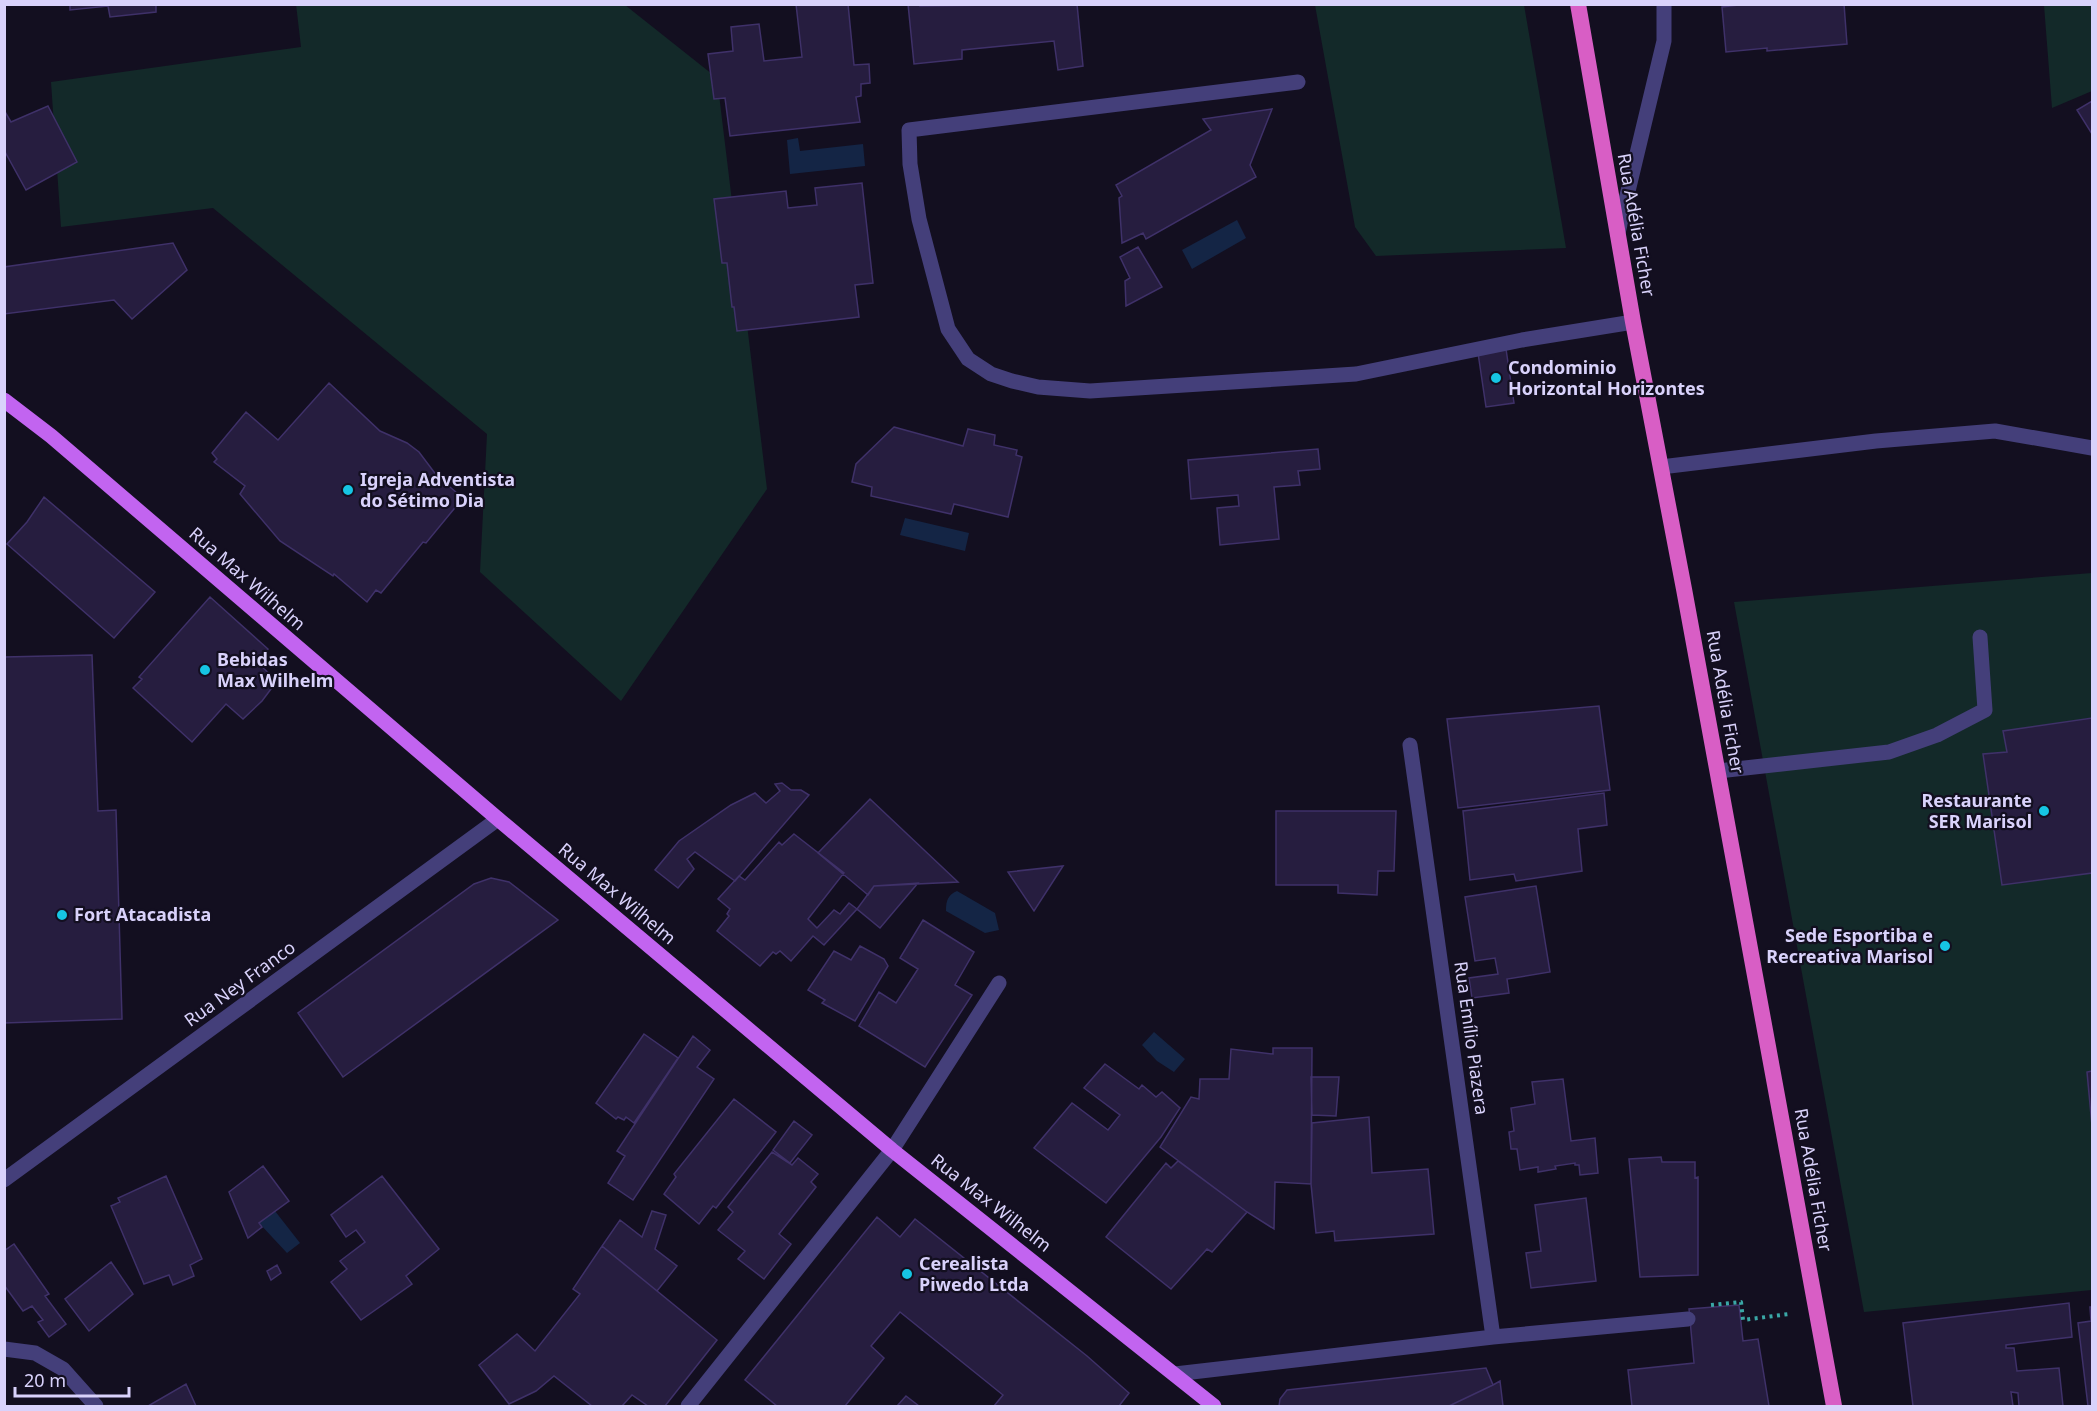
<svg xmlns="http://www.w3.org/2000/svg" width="2097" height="1411" font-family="'Noto Sans',sans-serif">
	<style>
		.green { fill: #132929 }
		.water { fill: #142545 }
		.building { fill: #261d3f; stroke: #3f3169; stroke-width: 1.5 }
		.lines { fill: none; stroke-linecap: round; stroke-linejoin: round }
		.path { stroke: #3aa7a6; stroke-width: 4; stroke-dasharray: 3 4.5; stroke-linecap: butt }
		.service { stroke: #443f7a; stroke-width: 15 }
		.minor { stroke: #443f7a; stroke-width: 15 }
		.tertiary { stroke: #443f7a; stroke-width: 15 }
		.primary { stroke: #c264f0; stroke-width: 15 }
		.trunk { stroke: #d85ec5; stroke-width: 16 }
		.poi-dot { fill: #16c5e3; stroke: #130f20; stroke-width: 2 }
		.labels { text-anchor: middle; stroke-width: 4.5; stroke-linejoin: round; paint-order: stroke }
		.street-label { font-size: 18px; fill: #d9d2fb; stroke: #130f20 }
		.poi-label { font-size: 18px; font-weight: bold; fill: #d9d2fb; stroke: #130f20; text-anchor: start }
	</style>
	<rect width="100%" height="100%" fill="#130f20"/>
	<path class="green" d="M296 4 625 5 717 78 767 489 621 701 480 572 487 434 213 208 61 227 51 82 301 47Z
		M1315 5H1524L1566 248 1376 256 1355 227Z
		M2044 5H2092V91L2052 108Z
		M2092 573V1290L1864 1312 1734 602Z"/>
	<path class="water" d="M798 138 800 151 863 144 865 166 790 174 787 140Z
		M1237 220 1246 238 1192 269 1182 250Z
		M905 518 969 533 965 551 900 535Z
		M957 891 995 913 999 930 985 933 946 911C946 900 948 895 957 891Z
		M1154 1032 1185 1059 1174 1072 1157 1061 1142 1045Z
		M275 1211 300 1243 287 1253 259 1223Z"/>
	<path class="building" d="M70 4H156V12L110 17 108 6 70 10Z
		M796 4H848L854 65 869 64 870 83 861 84V96L856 97 860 122 730 136 725 98 714 99 708 54 733 51 731 27 759 24 764 61 802 57Z
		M908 4H920V6L1077 4 1083 66 1058 70 1054 41 962 50V59L914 64Z
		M1747 4H1844L1847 44 1767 51V48L1726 52 1722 7Z
		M2092 101V134L2077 110Z
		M48 106 77 162 26 190 4 150V110L11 122Z
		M1272 109 1250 165 1256 177 1146 239 1143 233 1122 243 1119 198 1122 196 1116 185 1211 130 1203 119Z
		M862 183 873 283 855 285 859 317 737 331 734 307H732L727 263H722L714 199 786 191 788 208 817 205 815 188Z
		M173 243 187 270 132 319 114 300 4 314V267Z
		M1138 247 1162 287 1126 306 1125 281 1130 278 1120 257Z
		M1506 349 1514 403 1486 407 1478 353Z
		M329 383 380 431 407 443 419 452 437 476 463 498 426 543 423 542 381 593 376 590 367 602 334 574 333 576 280 541 240 494 245 486 214 462 217 459 212 453 246 412 278 440Z
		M894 427 963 446 968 429 995 435 994 445 1017 450 1016 455 1022 457 1008 517 954 504 951 514 871 496 872 487 852 482 856 464Z
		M1318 449 1320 469 1298 471 1300 485 1274 487 1279 539 1220 545 1217 508 1239 506 1238 495 1191 499 1188 460Z
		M44 497 155 592 114 638 7 544 27 522Z
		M210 597 268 649 258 663 277 681 262 701 243 719 226 704 192 742 133 688 142 679 139 677Z
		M92 655 98 811 116 810 122 1019 4 1023V657Z
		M1599 706 1610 790 1458 808 1447 719Z
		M2092 718V873L2002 885 1983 754 2007 752 2003 731Z
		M782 783 791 790H801L809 795 735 881 695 852 687 859 694 869 678 888 655 870 679 841 731 805 755 793 766 803 780 791 775 784Z
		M1604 793 1607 825 1578 829 1582 871 1516 881 1514 874 1470 880 1463 811Z
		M870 799 958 882 874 886 868 895 818 853Z
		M1276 811H1396L1394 871H1378L1377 895 1338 893V885H1276Z
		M794 834 844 873 808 919 817 928 834 910 840 914 849 903 857 909 824 945 813 936 791 961 780 951 776 954 773 952 760 966 717 931 729 916 727 914 730 909 718 899 739 876 745 880 779 842 782 845Z
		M1063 866 1034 911 1008 872Z
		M491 878 509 882 558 920 343 1077 298 1013 474 884Z
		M918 883 880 928 857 909 874 886Z
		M1536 886 1550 972 1507 979 1509 993 1472 998 1469 978 1498 974 1495 958 1475 961 1465 897Z
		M923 920 974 952 955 985 972 995 925 1067 859 1026 879 992 896 1003 918 969 900 958Z
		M860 946 884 959 888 966 855 1021 822 1003 825 1000 808 990 834 951 851 960Z
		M644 1034 678 1058 634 1123 626 1117 624 1120 618 1117 616 1119 596 1103Z
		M693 1036 710 1050 697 1067 714 1079 633 1200 608 1183 625 1156 617 1151Z
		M1273 1048H1312L1311 1184 1275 1182 1274 1229 1247 1212 1160 1147 1191 1097 1199 1099 1200 1079H1229L1231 1049 1273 1054Z
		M1105 1064 1139 1089 1142 1085 1156 1097 1162 1092 1180 1108 1161 1137 1106 1203 1034 1148 1072 1103 1108 1130 1120 1115 1084 1088Z
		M2092 1071V1126L2087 1072Z
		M1311 1077H1339L1336 1116 1312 1115Z
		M1563 1079 1571 1141 1595 1138 1598 1173 1580 1175 1579 1165H1575V1163L1555 1166 1556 1169 1538 1172V1167L1520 1170 1517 1149H1511L1509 1132 1514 1131 1511 1108 1535 1104 1532 1082Z
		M734 1099 776 1132 716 1208 713 1206 699 1224 664 1194 676 1177 674 1174Z
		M1369 1117 1372 1173 1428 1169 1434 1234 1335 1241 1334 1231 1316 1233 1311 1184 1312 1123Z
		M794 1121 812 1135 790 1163 773 1150Z
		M772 1152 792 1165 798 1158 818 1174 811 1182 816 1187 779 1234 791 1244 764 1279 738 1259 745 1251 718 1230 733 1212 728 1207Z
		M1661 1157 1662 1162H1695V1178L1698 1177V1275L1640 1277 1629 1159Z
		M1178 1161 1247 1212 1212 1252 1207 1249 1171 1289 1106 1237 1166 1163 1171 1168Z
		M263 1166 289 1201 259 1223 262 1227 248 1238 229 1192Z
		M166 1176 202 1259 190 1265 194 1276 173 1285 169 1275 144 1284 111 1206 120 1202 118 1198Z
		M382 1176 439 1249 406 1276 412 1284 361 1320 331 1282 347 1269 340 1261 365 1242 356 1230 346 1237 331 1215Z
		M1586 1198 1596 1281 1531 1288 1526 1253 1541 1251 1535 1205Z
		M652 1211 666 1215 655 1249 677 1266 657 1291 602 1246 620 1220 642 1237Z
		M877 1217 900 1237 915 1219 1087 1356 1129 1393 1119 1406H994L1003 1395 900 1312 871 1346 884 1358 845 1406H777L745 1380Z
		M14 1244 49 1294 45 1296 66 1324 49 1337 38 1322 43 1320 32 1306 23 1311 4 1285V1251Z
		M602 1246 717 1340 665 1406H648L632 1395 622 1406H592L554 1376 536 1391 509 1404 479 1365 517 1334 535 1351 580 1294 573 1289Z
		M111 1262 133 1294 89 1331 65 1299Z
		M277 1265 281 1273 271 1280 267 1271Z
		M2069 1303 2072 1337 2006 1345V1348H2014L2017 1371 2059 1368 2063 1406H2019L2018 1393 2011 1392 2013 1406H1913L1903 1323Z
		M1739 1305 1743 1341 1758 1339 1769 1406H1632L1628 1370 1694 1363 1689 1309Z
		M2090 1307H2092V1406H2088L2078 1323 2091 1321Z
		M1486 1368 1493 1385 1449 1406H1279L1280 1399 1287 1390Z
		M1500 1381 1503 1406H1449L1493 1385Z
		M186 1384 196 1406H148Z
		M906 1396 919 1406H897Z"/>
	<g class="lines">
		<path class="path" d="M1711 1305 1741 1302 1743 1320 1789 1314"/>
		<path class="service" d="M1298 82 909 130 910 164 919 219 948 329 968 359 991 374 1012 381 1038 387 1090 391 1356 374 1522 340 1633 322
			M1661 467 1876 441 1995 431 2092 448
			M1718 771 1889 752 1937 735 1985 710 1980 637
			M4 1349 35 1353 63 1369 96 1406
			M688 1406 892 1150"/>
		<path class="minor" d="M1618 233 1664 41V4
			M1410 745 1493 1337
			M892 1150 999 983
			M1175 1374 1493 1337 1688 1319"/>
		<path class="tertiary" d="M4 1180 498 819"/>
		<path class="primary" d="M4 400 51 436 498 819 892 1150 1214 1406"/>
		<path class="trunk" d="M1578 4 1633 322 1684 589 1834 1406"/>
	</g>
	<g class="poi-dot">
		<circle cx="1496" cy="378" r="6"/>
		<circle cx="348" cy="490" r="6"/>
		<circle cx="205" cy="670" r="6"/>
		<circle cx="2044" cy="811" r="6"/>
		<circle cx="62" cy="915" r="6"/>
		<circle cx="1945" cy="946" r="6"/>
		<circle cx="907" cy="1274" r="6"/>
	</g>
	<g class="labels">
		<g class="street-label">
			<text transform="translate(1636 225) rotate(80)" y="6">Rua Adélia Ficher</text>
			<text transform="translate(247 579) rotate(41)" y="6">Rua Max Wilhelm</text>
			<text transform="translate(1725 702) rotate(80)" y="6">Rua Adélia Ficher</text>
			<text transform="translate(617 894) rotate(40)" y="6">Rua Max Wilhelm</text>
			<text transform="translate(240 984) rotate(-36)" y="6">Rua Ney Franco</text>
			<text transform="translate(1471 1038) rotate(82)" y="6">Rua Emílio Piazera</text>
			<text transform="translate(1813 1180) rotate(80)" y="6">Rua Adélia Ficher</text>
			<text transform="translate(991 1203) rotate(38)" y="6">Rua Max Wilhelm</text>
		</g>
		<g class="poi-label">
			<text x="1508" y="374">Condominio<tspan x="1508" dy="21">Horizontal Horizontes</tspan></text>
			<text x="360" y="486">Igreja Adventista<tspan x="360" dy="21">do Sétimo Dia</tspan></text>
			<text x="217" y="666">Bebidas<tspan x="217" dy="21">Max Wilhelm</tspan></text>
			<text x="2032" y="807" text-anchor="end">Restaurante<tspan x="2032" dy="21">SER Marisol</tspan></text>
			<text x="74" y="921">Fort Atacadista</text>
			<text x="1933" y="942" text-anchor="end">Sede Esportiba e<tspan x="1933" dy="21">Recreativa Marisol</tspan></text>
			<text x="919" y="1270">Cerealista<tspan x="919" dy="21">Piwedo Ltda</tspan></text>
		</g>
	</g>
	<rect width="2097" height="1411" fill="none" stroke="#d9d2fb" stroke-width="12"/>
	<path d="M15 1387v9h114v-9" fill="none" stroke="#d9d2fb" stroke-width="3"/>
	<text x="24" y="1387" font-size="18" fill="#d9d2fb" stroke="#130f20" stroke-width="4.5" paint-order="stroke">20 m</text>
</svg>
